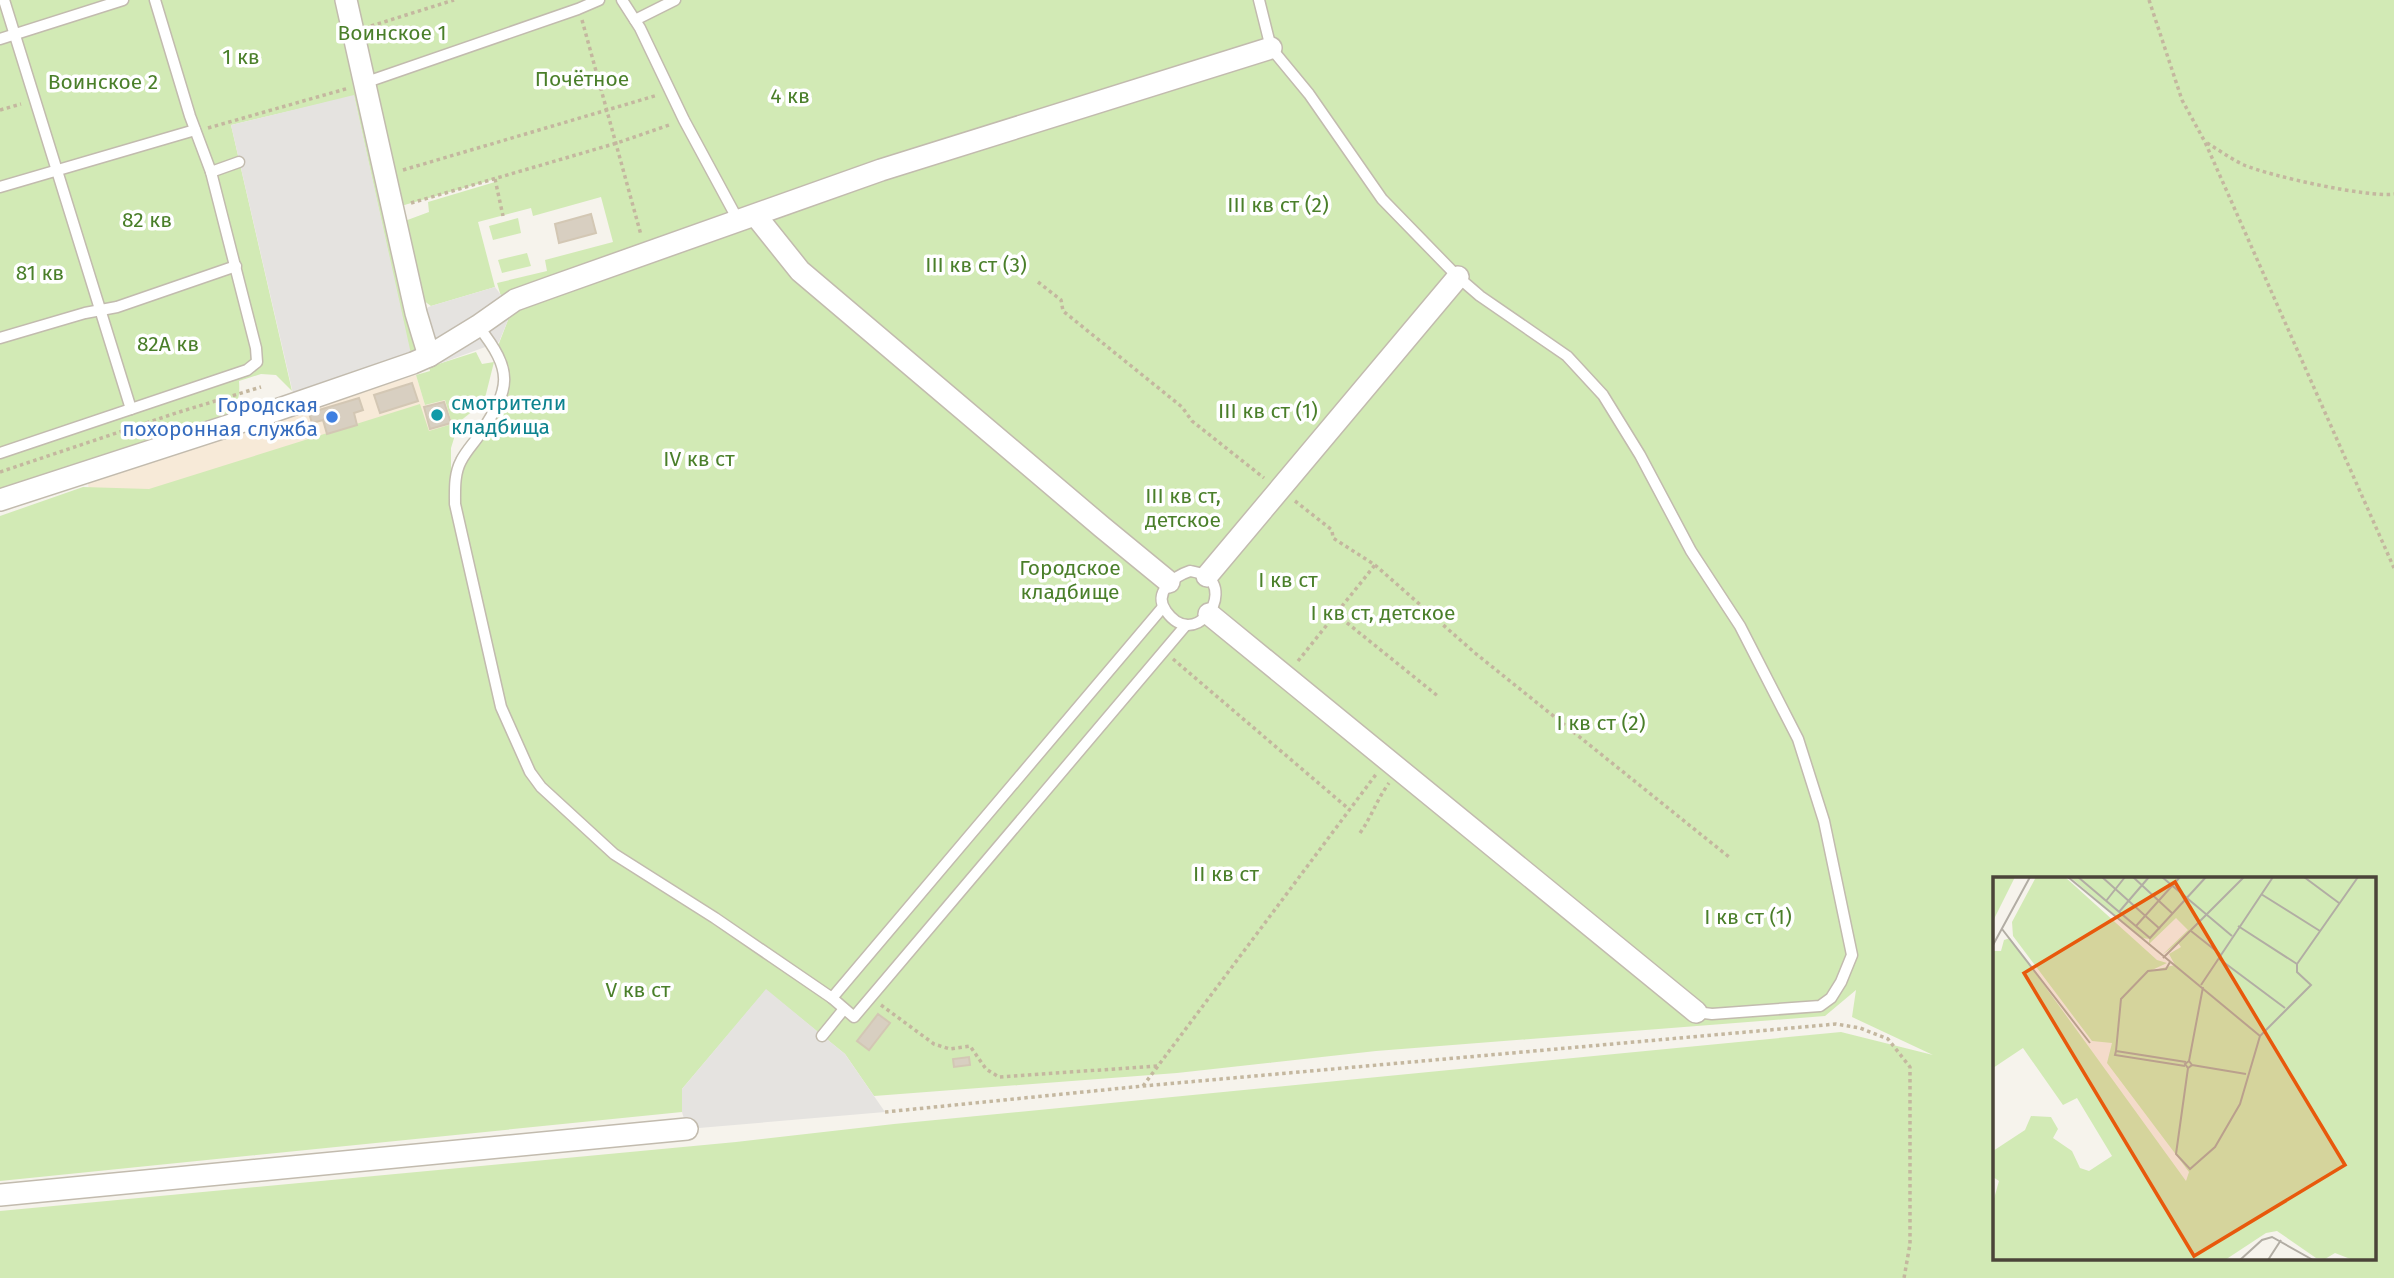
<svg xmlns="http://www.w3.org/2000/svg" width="2394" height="1278" font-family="'Fira Sans',sans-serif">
  <rect width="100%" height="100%" fill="#f6f3ec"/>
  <path fill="#f7ead8" d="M416 375 425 405 445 400 452 424 429 432 149 494 89 489 87 480Z"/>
  <g fill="#d2eab5" fill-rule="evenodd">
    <path d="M0 0H2394V1278H0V1211L736 1142 894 1124 1841 1032 1933 1055 1852 1017 1856 990 1825 1016 1376 1051 1177 1073 874 1096 845 1054 766 990 682 1089V1112L0 1181V516L83 487 149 489 420 404 429 431 452 424 445 400 425 405 416 375 430 371 429 367 476 352 482 364 494 362 484 402 459 422 451 448V506L464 466 489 431 505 401 510 379 498 346 508 320 497 283 547 271 545 260 613 242 601 197 533 216 531 208 478 222 495 287 431 306 420 298 402 222 429 212 428 202 495 182V179L387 210 418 344 416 351 410 353 354 96 231 125 292 391 276 375 261 374 239 381C240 396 239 404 227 414L0 493ZM1995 879H2375V1259H1995Z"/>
    <path d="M518 218 521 233 493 240 489 226Z"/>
    <path d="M527 253 531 266 502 273 498 260Z"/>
  </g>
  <g fill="#e5e3e0">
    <path d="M354 95 413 363 295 402 231 125Z"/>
    <path d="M495 287 501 295 514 292 518 308 508 320 499 342 433 366 416 313 431 306Z"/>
    <path d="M766 989 845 1054 885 1112 687 1129 682 1112V1089Z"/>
  </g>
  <g fill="#d8cfc1" stroke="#d3c7b4" stroke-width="2">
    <path d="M591 214 596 233 559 243 555 224Z"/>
    <path d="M412 383 418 401 380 413 374 395Z"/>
    <path d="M359 398 363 410 354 413 357 425 327 434 323 420 312 423 309 413Z"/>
    <path d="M444 402 451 423 430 429 424 407Z"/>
    <path d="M878 1014 890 1023 869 1050 857 1041Z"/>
    <path d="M969 1057 970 1065 954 1067 953 1059Z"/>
  </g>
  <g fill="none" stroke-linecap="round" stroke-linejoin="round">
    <g stroke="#c2bbae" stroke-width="13">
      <g id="lane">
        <path d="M4 0 131 409"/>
        <path d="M622 0 640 28 684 120 738 220"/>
        <path d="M1259 0 1271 48 1309 94 1382 199 1458 277 1480 296 1567 356 1603 395 1640 455 1691 551 1740 626 1798 739 1824 821 1852 955 1841 982 1831 998 1820 1006 1712 1014 1696 1012"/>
        <path d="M635 20 675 0"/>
        <path d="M0 39 123 0"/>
        <path d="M364 83 578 9 599 0"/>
        <path d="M211 172 239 162"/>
        <path d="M0 187 195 130"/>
        <path d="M478 326C514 372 511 387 480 434 474 443 466 451 461 461 454 474 455 490 455 504L501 707 530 772 541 787 614 854 715 918 832 998 854 1017 1186 625"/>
        <path d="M0 338 85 313 117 307 236 266"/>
        <path d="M0 453 247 370 257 362 256 348 211 172 190 116 155 0"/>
        <path d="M1190 571C1195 572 1202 573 1206 576 1234 594 1194 651 1166 611 1152 592 1175 576 1190 571Z"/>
        <path d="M832 998 1163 607"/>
        <path d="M822 1036 844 1009"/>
      </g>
    </g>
    <g stroke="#c2bbae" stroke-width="24">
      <g id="street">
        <path d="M346 0 416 313 429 356"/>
        <path d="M756 216 800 271 1102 527 1169 582"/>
        <path d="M0 500 268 413 413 363 429 356 478 326 515 300 554 286 881 170 1271 48"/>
        <path d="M1207 576 1458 277"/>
        <path d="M1209 614 1696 1012"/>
        <path d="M0 1195 687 1129"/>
      </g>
    </g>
    <g stroke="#c4b79f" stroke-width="3.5" stroke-dasharray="3.5 3.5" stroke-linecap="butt">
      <path d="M2149 0 2182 100 2205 142 2394 568"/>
      <path d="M582 20 641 235"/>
      <path d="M371 26 454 0"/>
      <path d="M0 110 21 104"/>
      <path d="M208 128 349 88"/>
      <path d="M2207 143C2219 150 2231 159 2244 165 2270 176 2369 198 2394 194"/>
      <path d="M403 170 658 95"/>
      <path d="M495 179 503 216"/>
      <path d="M411 203 617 143 672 124"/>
      <path d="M1038 282 1061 300 1063 311 1182 407 1192 421 1264 478"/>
      <path d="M0 472 176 413 261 387"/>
      <path d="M1295 501 1332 530 1333 538 1375 565 1475 653 1729 857"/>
      <path d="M1336 614 1439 697"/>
      <path d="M1173 659 1350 810"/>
      <path d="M1298 661 1375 565"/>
      <path d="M1360 833C1372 816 1376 801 1389 783"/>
      <path d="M881 1005 934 1044 950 1049 970 1046 986 1069 999 1077 1157 1066"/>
      <path d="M1143 1086 1377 773"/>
      <path d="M885 1112 1143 1086 1836 1024 1860 1028 1888 1039 1910 1067V1244L1904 1278"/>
    </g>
    <use href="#lane" stroke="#fff" stroke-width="10"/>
    <use href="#street" stroke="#fff" stroke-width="21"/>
  </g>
  <circle fill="#0f9aa8" stroke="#fff" stroke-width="2.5" cx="437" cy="415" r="7"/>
  <circle fill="#3f7fe0" stroke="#fff" stroke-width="2.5" cx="332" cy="417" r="7"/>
  <g text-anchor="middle" stroke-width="7" stroke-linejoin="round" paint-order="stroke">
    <g font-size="21" fill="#4a7f2a" stroke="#fff">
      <text x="392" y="40">Воинское 1</text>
      <text x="241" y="64">1 кв</text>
      <text x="582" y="86">Почётное</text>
      <text x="103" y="89">Воинское 2</text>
      <text x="790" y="103">4 кв</text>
      <text x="1278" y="212">III кв ст (2)</text>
      <text x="147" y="227">82 кв</text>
      <text x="976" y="272">III кв ст (3)</text>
      <text x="40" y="280">81 кв</text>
      <text x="168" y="351">82А кв</text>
      <text x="1268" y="418">III кв ст (1)</text>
      <text x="699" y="466">IV кв ст</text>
      <text x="1183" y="503">III кв ст,<tspan x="1183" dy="24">детское</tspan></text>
      <text x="1070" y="575">Городское<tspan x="1070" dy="24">кладбище</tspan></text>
      <text x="1288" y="587">I кв ст</text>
      <text x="1383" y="620">I кв ст, детское</text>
      <text x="1601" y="730">I кв ст (2)</text>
      <text x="1226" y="881">II кв ст</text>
      <text x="1748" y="924">I кв ст (1)</text>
      <text x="638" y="997">V кв ст</text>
    </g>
    <g font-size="21" fill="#0d838f" stroke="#fff" text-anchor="start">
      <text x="451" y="410">смотрители<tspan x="451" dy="24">кладбища</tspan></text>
    </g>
    <g font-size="21" fill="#366cbe" stroke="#fff" text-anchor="end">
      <text x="318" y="412">Городская<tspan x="318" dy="24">похоронная служба</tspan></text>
    </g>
  </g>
  <g transform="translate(1993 877)">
    <rect width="383" height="383" fill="#f6f3ec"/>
    <path d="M0 0H22L0 44ZM43 0H72L164 83 174 86 157 94 182 88 176 77 188 70 185 66 169 78 195 53 183 41 156 67V62L149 61 77 0H383V383H360L342 376 332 382 323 381 284 354 273 356 232 383H0V325L6 304 0 300V274L32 253 38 239 58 240 65 252 60 261 79 274 87 291 96 294 119 279 84 221 70 228 30 171 0 191V74H8L11 63 17 61 193 304 196 295 114 186 119 166 99 164 20 59 19 45Z" fill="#d2eab5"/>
    <path fill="none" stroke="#b2ada4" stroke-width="2" d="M75 0 267 159M85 0 157 61 213 0M109 0 167 52M140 0 180 37M169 0 239 59M311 0 346 26M268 17 327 54M113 24 132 0M126 35 156 0M143 49 187 0M9 52 97 166M198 54 227 77M0 68 37 0M170 81 251 0M225 81 292 131M304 87 365 0M208 108 280 0M123 174 128 122 155 94 173 92 177 85M123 174 122 178 192 189M123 174 193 185M196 184 192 187 195 191 199 188 196 184 210 110M199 188 253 197M195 191 183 277 197 292 222 270 247 227 267 159 318 108 304 95V87L245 49M247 383 269 363 279 360 320 383M275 383 288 363"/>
    <path fill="#e8590c" fill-opacity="0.15" stroke="#e8590c" stroke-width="3.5" d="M182 5 352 288 201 379 31 96Z"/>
    <rect width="383" height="383" fill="none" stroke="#4b4439" stroke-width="3.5"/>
  </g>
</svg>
